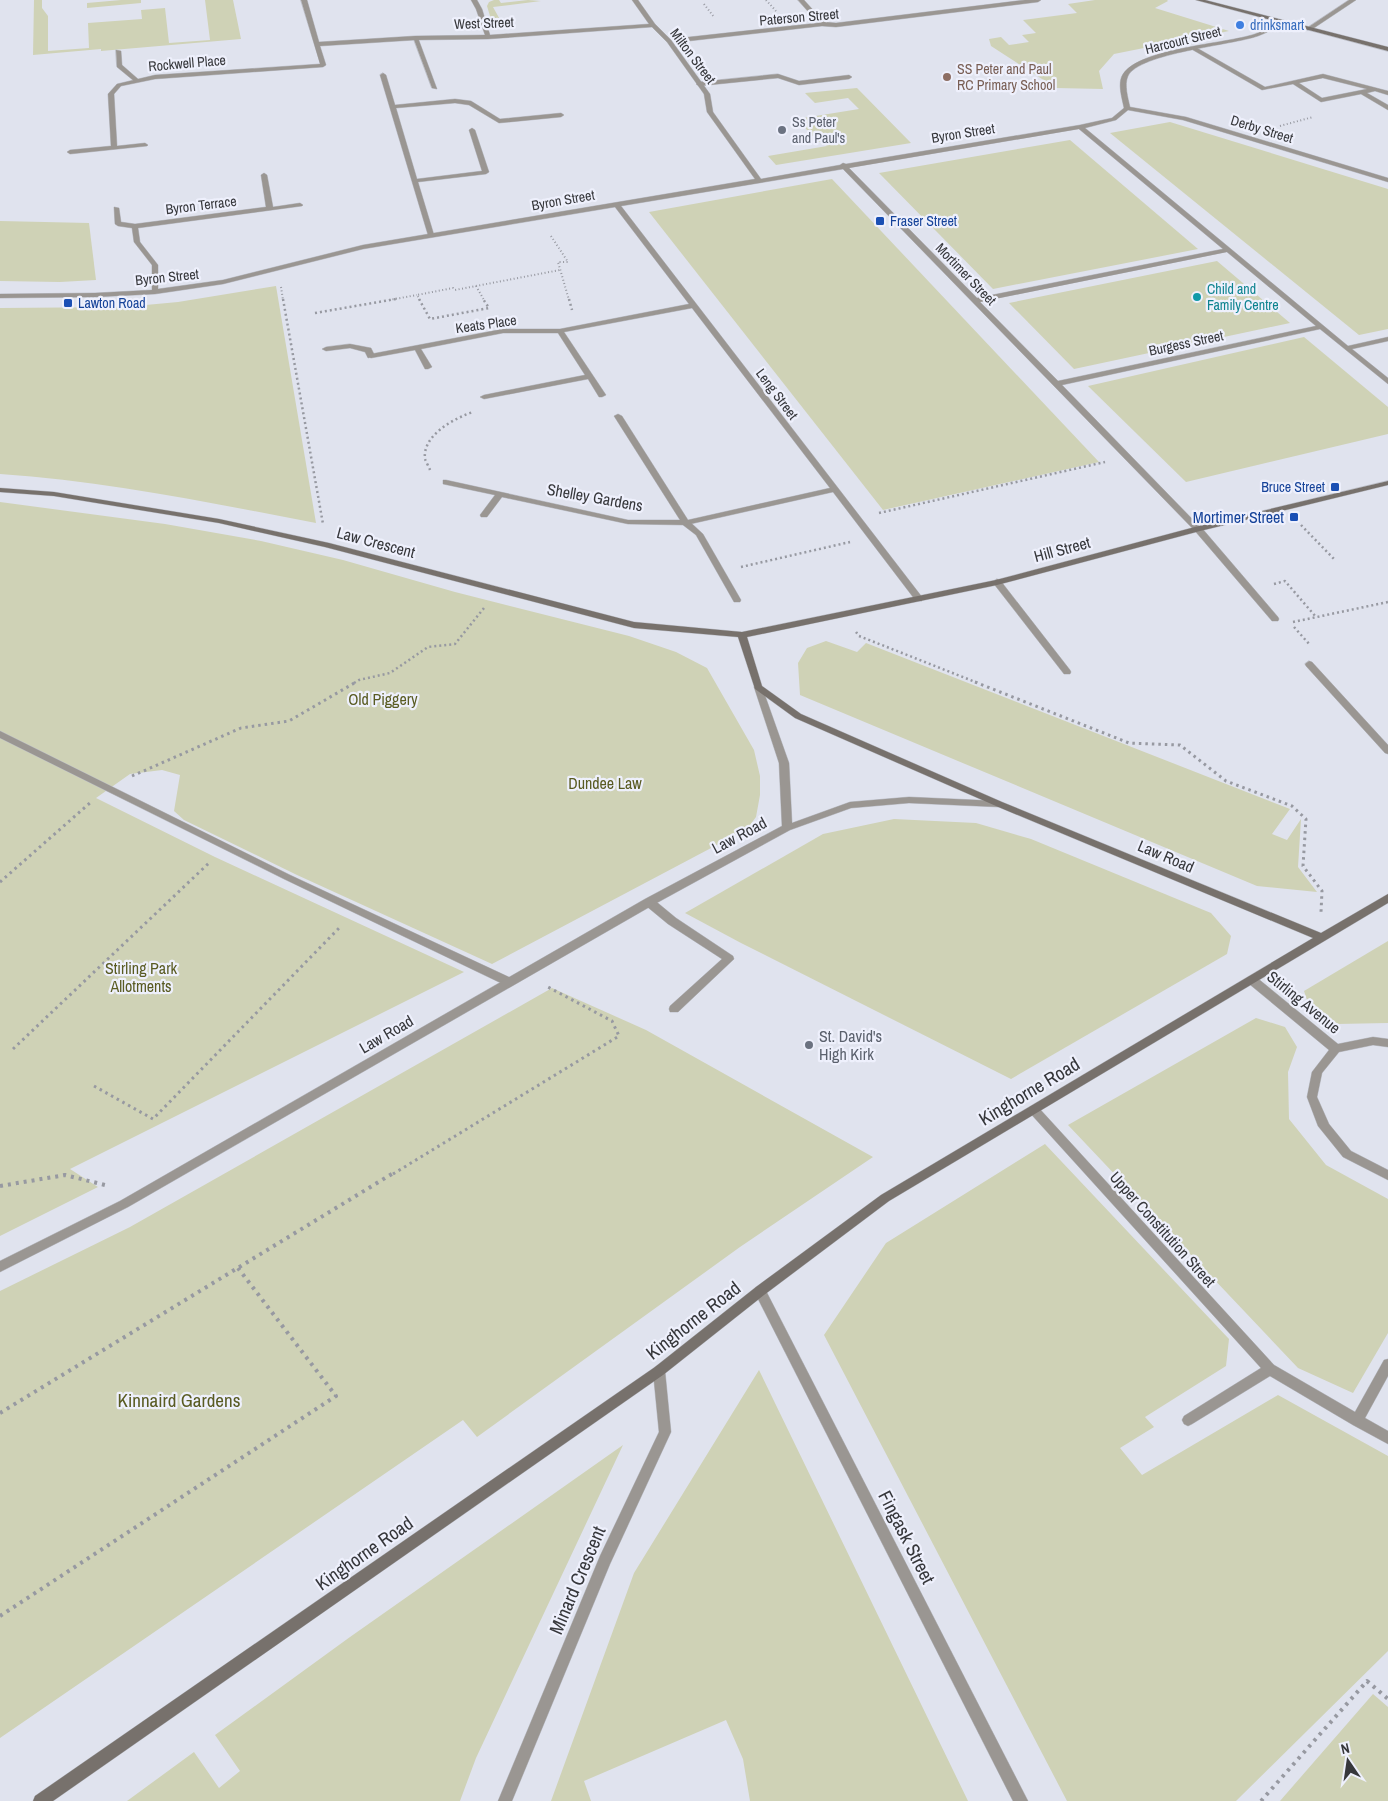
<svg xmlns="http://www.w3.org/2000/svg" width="1388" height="1801" font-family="'Archivo Narrow',sans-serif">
  <rect width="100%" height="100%" fill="#e0e3ee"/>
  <g fill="#cfd2b6">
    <path d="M34 0H42V8L48 16V51L89 48 88 23 142 19 141 10 165 8 169 43 210 40 205 0H233L241 39 101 51V49L33 55Z"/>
    <path d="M121 0H141V3L87 8V3Z"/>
    <path d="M494 0H499L501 3 528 0 541 1 493 7 503 25 493 26 487 6 489 2Z"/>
    <path d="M1095 0H1167L1168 1 1155 8 1229 31 1114 54 1099 71 1103 89 1056 88 991 46 989 39 1001 37 1009 45 1029 42 1022 35 1036 33 1023 20 1077 13 1068 4Z"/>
    <path d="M857 88 911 143 776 165 768 156 827 146 823 142H818L797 119 859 109 848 98 815 103 805 93Z"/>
    <path d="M1170 122 1388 189V329L1359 335 1110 133Z"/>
    <path d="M1070 140 1198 249 993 289 879 173Z"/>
    <path d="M832 179 1099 462 883 510 649 212Z"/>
    <path d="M0 221 89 223 96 280 60 282 0 281Z"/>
    <path d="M1217 261 1290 323 1074 369 1009 303Z"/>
    <path d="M276 286 316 523C211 503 107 481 0 474V308L124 307 178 302Z"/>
    <path d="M1304 337 1388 407V434L1186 482 1088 386Z"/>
    <path d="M0 502 165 524 261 541 343 560 455 592 629 636 676 652 707 668 754 750 760 776V795L756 817 747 829 492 964 297 875 184 820 174 811 180 775 162 770 130 774 96 798 215 857 464 972 70 1169 98 1187 0 1236Z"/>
    <path d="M826 641 857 652 866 643 1290 809 1272 834 1287 840 1301 819 1298 867 1317 892 1257 886 800 695 798 663 807 648Z"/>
    <path d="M894 819 976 823 1031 839 1211 913 1231 936 1227 954 1011 1079 741 943 685 913 823 834Z"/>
    <path d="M1388 941V1023L1337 1024 1311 1012 1304 991Z"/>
    <path d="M552 988 646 1030 873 1157 740 1247 477 1437 463 1420 0 1738V1291L130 1227Z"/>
    <path d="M1256 1018 1285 1027 1297 1047 1288 1072 1289 1119 1326 1165 1388 1199V1333L1353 1393 1298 1368 1068 1125Z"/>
    <path d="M1045 1144 1229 1339 1226 1366 1145 1417 1154 1427 1120 1448 1142 1475 1278 1395 1388 1456V1651L1236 1801H1067L824 1335 886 1243Z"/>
    <path d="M759 1370 968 1801H750L743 1759 726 1720 584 1781 591 1801H551L634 1573Z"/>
    <path d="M623 1445 476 1758 460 1801H127L194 1752 219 1788 240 1771 215 1735 350 1637Z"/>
    <path d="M1373 1694 1388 1707V1801H1280Z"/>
  </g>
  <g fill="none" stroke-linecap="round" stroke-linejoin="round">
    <g stroke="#bec1ca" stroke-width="1">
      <g id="lane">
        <path d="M413 37 418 38 437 89 432 88Z"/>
        <path d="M1193 48H1197L1265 87 1323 74 1388 91V95L1375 91 1367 93 1388 105V110L1361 94 1321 102 1293 84 1262 90 1193 50ZM1323 78 1367 89 1322 98 1299 83Z"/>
        <path d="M116 50 121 51 122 65 138 79V81H134L117 67Z"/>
        <path d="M383 73 386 75 395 105 455 99 471 101 500 119 561 113 564 115 561 117 499 123 469 105 455 103 396 108 417 179 482 171 469 130 472 128 475 130 489 172 486 174 418 182 434 235 431 237 428 235 380 75Z"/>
        <path d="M778 74 799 81 849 75 852 77 849 79 799 85 778 78 699 86 696 84 699 82Z"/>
        <path d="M350 344 371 348 375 356 368 358 365 352 350 348 326 351 322 349 326 347Z"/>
        <path d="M683 521H689L703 534 741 600 740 602H734L696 535 683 525Z"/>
        <path d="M1195 527H1201L1278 617 1279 619 1278 621H1272L1195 531Z"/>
        <path d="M997 579 1000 580 1070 670 1071 672 1070 674H1064L994 584 993 582Z"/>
        <path d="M0 731 290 875 513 979 514 982 513 985H505L284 879 0 738Z"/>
        <path d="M649 898 653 899 676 918 733 956 734 959 678 1012H670L669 1009 670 1006 722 959 668 924 645 905 644 902Z"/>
      </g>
    </g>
    <g stroke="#bec1ca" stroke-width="1">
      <g id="street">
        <path d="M301 0H307L319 42 415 36 485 35 476 9 471 0H477L482 9 490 35 649 24 632 0H638L655 24 671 40 710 94 713 112 761 179 840 165 843 163 846 164 1080 125 1112 118 1124 108C1122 98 1117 83 1123 74 1140 48 1225 44 1255 34 1263 31 1270 25 1278 21H1282V23C1274 28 1267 33 1258 36 1233 45 1139 53 1128 76 1124 85 1128 98 1130 107L1186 117 1388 178V182L1183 120 1128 110 1116 120 1085 128 1348 346 1388 337V341L1352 349 1388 378V384L1320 329 1062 385 1202 529 1201 531H1195L843 169 621 206 922 597V601H916L833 492 686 525 628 524 502 497 487 517H481L480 515 495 495 443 484V480H446L628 520H680L614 416 618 414 622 416 688 520 830 488 692 308 564 332 606 395 602 397H599L588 379 484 399 480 397 484 395 585 375 558 333H503L421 349 432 367 428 369H425L415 350 371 358 367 356 371 354 503 329H560L689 304 615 207 363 249 223 284 155 294 95 297 0 298V294L95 293 152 290V265L134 242 132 228 118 226 115 224 114 207 119 208 121 222 135 224 266 207 261 175 264 173 267 175 273 207 300 203 303 205 302 206 138 228 140 242 158 265V289L223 280 363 245 755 179 707 112 704 94 667 42 652 27 488 39 415 40 320 46 326 65 323 67 155 79 121 86 114 94 117 146 145 143 148 145 147 146 70 154 67 152 70 150 111 146 108 94 117 84 155 75 320 64ZM1079 129 1223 249 977 298 849 168ZM1227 252 1316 326 1058 381 980 302Z"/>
        <path d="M798 0H804L824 22 836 23 1025 0H1041L1038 2 836 27 822 26 680 42 677 40 680 38 818 23Z"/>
        <path d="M1349 0H1356L1311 30H1307V28Z"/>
        <path d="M1309 661 1312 662 1388 745V754L1385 753 1306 666 1305 664Z"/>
        <path d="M758 684 762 687 789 763 792 823 850 802 909 797 999 801 1004 804 999 807 909 803 851 808 790 830 653 905 128 1207 0 1272V1261L120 1201 645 899 782 826 779 763 754 687Z"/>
        <path d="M1252 976 1256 977 1338 1044 1373 1037 1388 1039V1047L1373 1045 1339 1052 1322 1073 1317 1097 1329 1124 1351 1151 1388 1170V1180L1343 1157 1318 1126 1307 1097 1312 1072 1329 1050 1248 983 1247 980 1248 977Z"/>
        <path d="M1034 1106 1038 1107 1274 1365 1355 1412 1384 1360 1388 1359V1376L1365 1418 1388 1431V1444L1353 1425 1270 1376 1192 1424 1188 1426 1184 1424 1182 1420 1184 1416 1261 1368 1030 1113 1028 1110 1030 1107Z"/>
        <path d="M760 1286 764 1287 1028 1801H1013L756 1295 754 1291 756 1287Z"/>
        <path d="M659 1365 663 1367 665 1371 671 1432 610 1564 512 1801H498L600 1556 659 1432 653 1371 655 1367Z"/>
      </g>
    </g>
    <g stroke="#bec1ca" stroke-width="1">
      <g id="secondary">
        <path d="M1196 0H1205L1388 47V51Z"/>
        <path d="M1388 481V485L1200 531 997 585 747 637 762 686 801 714 1002 802 1321 933 1388 894V903L889 1201 764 1295 663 1375 53 1801H33L35 1796 655 1367 756 1287 881 1195 1313 938 996 806 795 718 755 689 738 637 634 628 325 547 219 523 54 496 0 492V488L54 492 219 519 329 543 634 622 742 632 996 580 1195 527Z"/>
      </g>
    </g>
    <g stroke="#9799a1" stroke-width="2" stroke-dasharray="1 2.5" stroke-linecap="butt">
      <path d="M766 0 776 11"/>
      <path d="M704 4 714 17"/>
      <path d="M1280 126 1313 117"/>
      <path d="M551 236 568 262H558L569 300"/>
      <path d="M476 286 484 300"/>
      <path d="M281 287 283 300"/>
      <path d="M389 300 417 295"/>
      <path d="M420 300 417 295 453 288 455 290 560 270"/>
    </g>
    <g stroke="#9799a1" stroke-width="2.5" stroke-dasharray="2 3" stroke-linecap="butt">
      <path d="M283 299 323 524"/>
      <path d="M419 299 430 319 489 308 483 299"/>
      <path d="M569 299 572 310"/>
      <path d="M315 313 396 299"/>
      <path d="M430 470C429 467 426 462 425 459 422 435 455 418 473 412"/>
      <path d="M879 513 1105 462"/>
      <path d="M1301 525 1334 559"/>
      <path d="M741 567 850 542"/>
      <path d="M1274 584 1285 581 1316 617"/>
      <path d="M1293 622 1388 602"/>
      <path d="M1294 627 1310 645"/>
      <path d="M856 632 859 636 978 683"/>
      <path d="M354 683 359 680 390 673 428 647 455 644 484 608"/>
    </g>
    <g stroke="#9799a1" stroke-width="3" stroke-dasharray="2.5 4" stroke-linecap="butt">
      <path d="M975 682 1129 743 1180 745 1226 781 1292 806 1306 819 1303 866 1322 891 1321 912"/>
      <path d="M132 776 241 728 289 721 356 682"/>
      <path d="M0 882 91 802"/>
      <path d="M13 1049 210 862"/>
      <path d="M94 1086 153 1119 341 926"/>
      <path d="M393 1174 619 1036 612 1021 546 986"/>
    </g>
    <g stroke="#9799a1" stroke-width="4" stroke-dasharray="3 5" stroke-linecap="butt">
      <path d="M0 1186 65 1175 109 1186"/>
      <path d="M0 1413 395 1172"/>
      <path d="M0 1616 336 1396 238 1268"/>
      <path d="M1261 1801 1367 1681 1388 1699"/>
    </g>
    <use href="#lane" fill="#9a9692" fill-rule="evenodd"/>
    <use href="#street" fill="#9a9692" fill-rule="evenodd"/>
    <use href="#secondary" fill="#77716c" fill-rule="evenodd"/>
  </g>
  <circle fill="#3f7fe0" stroke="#eef0fc" stroke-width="2" cx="1240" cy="25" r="5"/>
  <circle fill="#8d6e63" stroke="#eef0fc" stroke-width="2" cx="947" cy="77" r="5"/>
  <g fill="#6b7280" stroke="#eef0fc" stroke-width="2">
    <circle cx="782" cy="130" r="5"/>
    <circle cx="809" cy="1045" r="5"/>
  </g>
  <g fill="#1a4fb4" stroke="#eef0fc" stroke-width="2">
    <rect x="875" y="216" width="10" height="10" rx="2.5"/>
    <rect x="63" y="298" width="10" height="10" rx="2.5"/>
    <rect x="1330" y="482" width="10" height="10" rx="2.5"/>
    <rect x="1289" y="512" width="10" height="10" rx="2.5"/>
  </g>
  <circle fill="#0f9aa8" stroke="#eef0fc" stroke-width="2" cx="1197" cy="297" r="5"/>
  <g text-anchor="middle" stroke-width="4.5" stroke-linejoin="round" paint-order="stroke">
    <g font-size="14" fill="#36373b" stroke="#eef0fc">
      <text transform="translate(799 17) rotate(-5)" y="5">Paterson Street</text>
      <text transform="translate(484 23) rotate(-2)" y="5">West Street</text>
      <text transform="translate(1183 40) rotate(-14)" y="5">Harcourt Street</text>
      <text transform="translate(693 56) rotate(53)" y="5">Milton Street</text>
      <text transform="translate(187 63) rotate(-5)" y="5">Rockwell Place</text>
      <text transform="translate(1262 129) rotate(17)" y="5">Derby Street</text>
      <text transform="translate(963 133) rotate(-9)" y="5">Byron Street</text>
      <text transform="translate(563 200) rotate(-10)" y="5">Byron Street</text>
      <text transform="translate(201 205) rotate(-7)" y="5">Byron Terrace</text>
      <text transform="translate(966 274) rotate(46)" y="5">Mortimer Street</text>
      <text transform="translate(167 277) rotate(-6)" y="5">Byron Street</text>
      <text transform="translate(486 324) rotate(-8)" y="5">Keats Place</text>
      <text transform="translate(1186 343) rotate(-12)" y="5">Burgess Street</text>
      <text transform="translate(777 394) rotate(53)" y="5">Leng Street</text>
    </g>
    <g font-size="14" fill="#366cbe" stroke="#eef0fc" text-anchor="start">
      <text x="1250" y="30">drinksmart</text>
    </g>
    <g font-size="14" fill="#785e54" stroke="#eef0fc" text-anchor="start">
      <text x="957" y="74">SS Peter and Paul<tspan x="957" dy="16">RC Primary School</tspan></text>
    </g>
    <g font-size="14" fill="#5b616d" stroke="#eef0fc" text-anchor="start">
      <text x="792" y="127">Ss Peter<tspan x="792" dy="16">and Paul's</tspan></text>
    </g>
    <g font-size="14" fill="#164399" stroke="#eef0fc" text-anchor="start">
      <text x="890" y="226">Fraser Street</text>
      <text x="78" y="308">Lawton Road</text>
      <text x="1325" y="492" text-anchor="end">Bruce Street</text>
    </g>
    <g font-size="14" fill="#0d838f" stroke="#eef0fc" text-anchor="start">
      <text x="1207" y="294">Child and<tspan x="1207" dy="16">Family Centre</tspan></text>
    </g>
    <g font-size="16" fill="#36373b" stroke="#eef0fc">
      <text transform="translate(595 497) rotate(10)" y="6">Shelley Gardens</text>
      <text transform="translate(376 542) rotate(15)" y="6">Law Crescent</text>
      <text transform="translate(1062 549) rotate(-15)" y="6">Hill Street</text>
      <text transform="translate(739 835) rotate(-28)" y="6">Law Road</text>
      <text transform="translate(1166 856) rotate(23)" y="6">Law Road</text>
      <text transform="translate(1304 1002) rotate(39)" y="6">Stirling Avenue</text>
      <text transform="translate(386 1034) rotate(-30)" y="6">Law Road</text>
      <text transform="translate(1163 1229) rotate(48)" y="6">Upper Constitution Street</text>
    </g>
    <g font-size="16" fill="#164399" stroke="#eef0fc" text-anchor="end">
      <text x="1284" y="523">Mortimer Street</text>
    </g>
    <g font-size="16" fill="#595b22" stroke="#eef0fc">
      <text x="383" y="705">Old Piggery</text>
      <text x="605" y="789">Dundee Law</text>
      <text x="141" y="974">Stirling Park<tspan x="141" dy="18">Allotments</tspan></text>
    </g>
    <g font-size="16" fill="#5b616d" stroke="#eef0fc" text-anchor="start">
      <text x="819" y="1042">St. David's<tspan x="819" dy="18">High Kirk</tspan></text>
    </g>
    <g font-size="19" fill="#36373b" stroke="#eef0fc">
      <text transform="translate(1029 1091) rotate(-31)" y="7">Kinghorne Road</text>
      <text transform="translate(693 1320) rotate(-38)" y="7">Kinghorne Road</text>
      <text transform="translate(907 1537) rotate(63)" y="7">Fingask Street</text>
      <text transform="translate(364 1553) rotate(-35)" y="7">Kinghorne Road</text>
      <text transform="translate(577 1580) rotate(-67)" y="7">Minard Crescent</text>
    </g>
    <g font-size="19" fill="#595b22" stroke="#eef0fc">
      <text x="179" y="1407">Kinnaird Gardens</text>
    </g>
  </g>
  <g transform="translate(1348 1761) rotate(347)" stroke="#eef0fc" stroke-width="4" paint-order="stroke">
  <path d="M0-4L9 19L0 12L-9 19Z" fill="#36373b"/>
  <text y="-8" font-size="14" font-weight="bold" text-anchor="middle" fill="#36373b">N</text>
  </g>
</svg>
